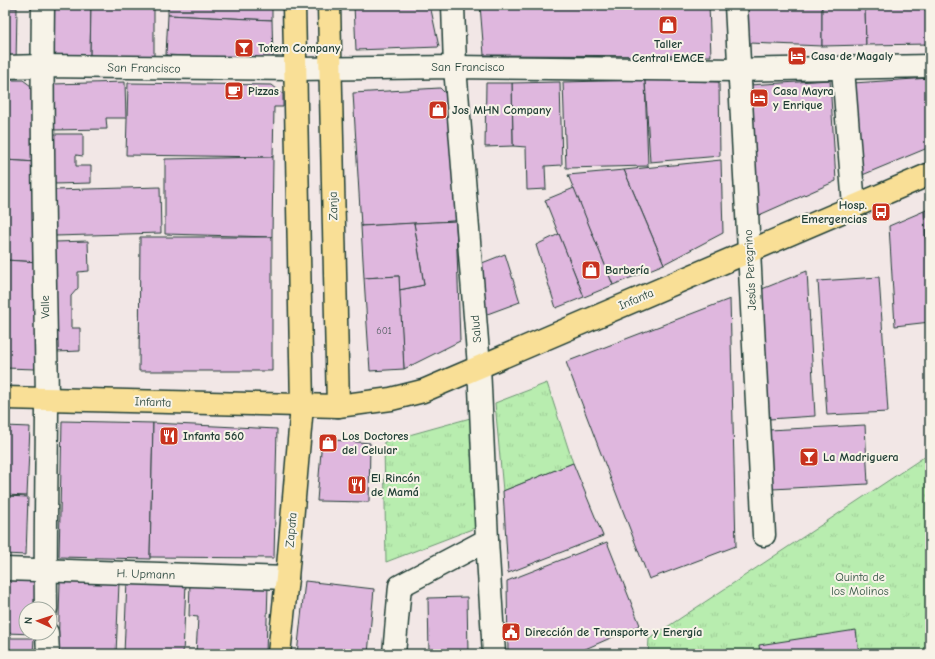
<svg xmlns="http://www.w3.org/2000/svg" width="935" height="659" font-family="'Comic Neue',sans-serif">
  <defs>
    <pattern id="park-tufts" width="24" height="20" patternUnits="userSpaceOnUse"><rect width="24" height="20" fill="#b8edaf"/><path d="M3 7l-1-3M5 7V3M7 7l1-3M15 17l-1-3M17 17v-4M19 17l1-3" fill="none" stroke="#9ecc97"/></pattern>
  </defs>
  <rect width="100%" height="100%" fill="#f2e7e6"/>
  <filter id="ink" filterUnits="userSpaceOnUse"><feTurbulence type="fractalNoise" baseFrequency=".025" numOctaves="2"/><feDisplacementMap in="SourceGraphic" scale="8" xChannelSelector="R" yChannelSelector="G"/><feConvolveMatrix kernelMatrix="1 2 1 2 8 2 1 2 1" color-interpolation-filters="sRGB"/></filter>
  <g filter="url(#ink)">
    <g fill="url(#park-tufts)" stroke="#6c9572">
      <path d="M547 383 573 463 503 491 495 403Z"/>
      <path d="M474 417 480 526 386 562 384 442Z"/>
      <path d="M930 453V654H648L649 639Z"/>
    </g>
    <g fill="#dfb7de" stroke="#1f3d34">
      <rect x="5" y="5" width="10" height="3"/>
      <path d="M51 5H91L90 58H51Z"/>
      <path d="M91 5H154V58H90Z"/>
      <path d="M168 5H272V20L168 15Z"/>
      <path d="M354 5H430L439 47 356 50Z"/>
      <path d="M480 5H709L711 56 484 55Z"/>
      <path d="M747 5H822V46L749 43Z"/>
      <path d="M822 5H865L866 45 822 46Z"/>
      <path d="M865 5H930V44L866 45Z"/>
      <path d="M5 8H17L16 64H5Z"/>
      <path d="M168 15 272 20 273 60 166 55Z"/>
      <path d="M930 78V147L860 176 853 83Z"/>
      <path d="M5 80H23L35 89 36 162 5 160Z"/>
      <path d="M645 80 648 166 566 168 563 82Z"/>
      <path d="M645 80 719 82 720 156 650 162Z"/>
      <path d="M830 80 836 181 757 216 749 85Z"/>
      <path d="M125 82 126 118H106L107 129 53 130V84Z"/>
      <path d="M560 82 562 165 545 166 546 189 527 190 526 147 513 146 512 83Z"/>
      <path d="M128 83 272 85 283 94V107H274L273 157 126 155Z"/>
      <path d="M486 83H512L513 146 485 147Z"/>
      <path d="M440 88 449 97 456 221 361 226 353 93Z"/>
      <path d="M54 134H83V156L76 155V166H91V183L54 184Z"/>
      <path d="M273 157 272 237 165 234V159Z"/>
      <path d="M5 160 36 162 39 262 5 260Z"/>
      <path d="M721 160 723 233 664 264 624 170Z"/>
      <path d="M624 170 664 264 613 285 568 175Z"/>
      <path d="M160 187 161 233 55 236 54 190Z"/>
      <path d="M574 188 613 285 584 297 545 200Z"/>
      <path d="M930 208V302L924 211Z"/>
      <path d="M924 211 930 302V322L895 326 889 226Z"/>
      <path d="M456 221 460 341 404 369 399 290 424 285 414 223Z"/>
      <path d="M414 223 424 285 399 290V276L364 278 361 226Z"/>
      <path d="M559 234 584 297 556 308 536 245Z"/>
      <path d="M140 237H272V371H139Z"/>
      <path d="M88 241 89 271 78 272V288L71 296V328H80V351L56 352 55 242Z"/>
      <path d="M505 254 520 302 482 316 477 265Z"/>
      <path d="M5 260 39 262 36 369 5 368Z"/>
      <path d="M807 271 815 416 769 419 762 289Z"/>
      <path d="M399 276 404 369 370 371 364 278Z"/>
      <path d="M879 277 888 412 827 415 818 281Z"/>
      <path d="M730 299 736 546 649 579 566 362Z"/>
      <path d="M62 421 153 423 150 559 59 557Z"/>
      <path d="M153 423 277 429 274 558 150 557Z"/>
      <path d="M865 425 868 484 772 489 769 430Z"/>
      <path d="M5 426 30 427 27 496 5 495Z"/>
      <path d="M322 439 370 443 369 502 317 501Z"/>
      <path d="M573 463 603 536 508 573 503 491Z"/>
      <path d="M5 496 28 497 26 555 5 554Z"/>
      <path d="M607 542 640 625 574 654H508L507 581Z"/>
      <path d="M5 576 37 577 36 609H26V633L35 634 5 633Z"/>
      <path d="M127 580 186 583 183 654H124Z"/>
      <path d="M60 581 119 583 116 654H58Z"/>
      <path d="M305 581 374 589 368 654H297Z"/>
      <path d="M190 582 268 585 266 654H196L198 617 189 616Z"/>
      <path d="M467 597 468 654H429L428 598Z"/>
      <path d="M856 630 859 654H760L759 645Z"/>
      <path d="M5 638H34L33 654H5Z"/>
    </g>
    <g fill="none" stroke-linecap="round" stroke-linejoin="round">
      <g stroke="#1f3d34" stroke-width="25">
        <g id="minor">
          <path d="M43 5C41 135 45 266 47 397 47 467 45 538 46 609"/>
          <path d="M453 5 455 67 479 366 487 540 494 654"/>
          <path d="M736 5 764 535"/>
          <path d="M5 67 42 66 295 69 455 67 738 70 930 66"/>
          <path d="M843 69 854 206"/>
          <path d="M5 569 287 578"/>
          <path d="M47 633 48 654"/>
          <path d="M394 654 400 586 487 540"/>
        </g>
      </g>
      <g stroke="#1f3d34" stroke-width="25">
        <g id="major">
          <path d="M329 5 338 406"/>
          <path d="M5 398 338 406 391 399 423 391 930 174"/>
          <path d="M279 654 287 578 302 406 294 5"/>
        </g>
      </g>
      <use href="#minor" stroke="#f7f3e8" stroke-width="22"/>
      <use href="#major" stroke="#f9df96" stroke-width="22"/>
    </g>
  </g>
  <defs>
    <g id="shop-square" transform="scale(1)"><rect x="-9" y="-9" width="18" height="18" rx="4" fill="#c8321e" stroke="#f7f3e8"/><path d="M-5-2.5h2.3a2.7 3.5 0 0 1 5.4 0H5L5.5 6h-11ZM-1.5-2.5h3a1.5 2.3 0 0 0-3 0Z" fill="#fff"/></g>
    <g id="bar-square" transform="scale(1)"><rect x="-9" y="-9" width="18" height="18" rx="4" fill="#c8321e" stroke="#f7f3e8"/><path d="M-6-5H6L.8 .8V4.5H3.5V6h-7V4.5H-.8V.8Z" fill="#fff"/></g>
    <g id="hotel-square" transform="scale(1)"><rect x="-9" y="-9" width="18" height="18" rx="4" fill="#c8321e" stroke="#f7f3e8"/><path d="M-6-4.5h1.5V1H6V5H4.5V3h-9V5H-6ZM-4 0a1.8 1.8 0 1 1 3.6 0ZM.5 0V-2.5h3Q6-2.5 6 0Z" fill="#fff"/></g>
    <g id="cafe-square" transform="scale(1)"><rect x="-9" y="-9" width="18" height="18" rx="4" fill="#c8321e" stroke="#f7f3e8"/><path d="M-5.5-4.5H6V0H3Q3 3.5 0 3.5H-2.5Q-5.5 3.5-5.5 0ZM3-3.2v2h1.7v-2ZM-6 4.5H4V6H-6Z" fill="#fff"/></g>
    <g id="bus-square" transform="scale(1)"><rect x="-9" y="-9" width="18" height="18" rx="4" fill="#c8321e" stroke="#f7f3e8"/><path d="M-5-6H5V4H4V6H2V4H-2V6H-4V4H-5ZM-3.5-4V0h7V-4ZM-3.5 1.2v1.5H-2V1.2ZM2 1.2v1.5H3.5V1.2Z" fill="#fff"/></g>
    <g id="restaurant-square" transform="scale(1)"><rect x="-9" y="-9" width="18" height="18" rx="4" fill="#c8321e" stroke="#f7f3e8"/><path d="M-5-6h1v4h1v-4h1v4h1v-4h1v5L-1.5 .5V6h-2V.5L-5-1ZM5-6V6H3V1.5H1.5Q1.5-4 5-6Z" fill="#fff"/></g>
    <g id="civic-square" transform="scale(1)"><rect x="-9" y="-9" width="18" height="18" rx="4" fill="#c8321e" stroke="#f7f3e8"/><path d="M-.6-6.5H3V-4.5H.6V-3L4-1V1h2V6H-6V1h2V-1L-.6-3ZM-1.2 2.5V6h2.4V2.5Z" fill="#fff"/></g>
  </defs>
  <g fill-rule="evenodd">
    <use href="#shop-square" x="668" y="25"/>
    <use href="#bar-square" x="244" y="48"/>
    <use href="#hotel-square" x="797" y="56"/>
    <use href="#cafe-square" x="234" y="91"/>
    <use href="#hotel-square" x="759" y="98"/>
    <use href="#shop-square" x="438" y="110"/>
    <use href="#bus-square" x="881" y="212"/>
    <use href="#shop-square" x="591" y="270"/>
    <use href="#restaurant-square" x="169" y="436"/>
    <use href="#shop-square" x="328" y="443"/>
    <use href="#bar-square" x="809" y="457"/>
    <use href="#restaurant-square" x="357" y="485"/>
    <use href="#civic-square" x="511" y="632"/>
  </g>
  <g text-anchor="middle" stroke-width="4" stroke-linejoin="round" paint-order="stroke">
    <g font-size="10" fill="#4f5c5e">
      <text x="384" y="334">601</text>
    </g>
    <g font-size="12" font-weight="bold" fill="#1f3d34" stroke="#f7f3e8" text-anchor="start">
      <text x="668" y="48" text-anchor="middle">Taller<tspan x="668" dy="14">Central EMCE</tspan></text>
      <text x="258" y="52">Totem Company</text>
      <text x="811" y="60">Casa de Magaly</text>
      <text x="248" y="95">Pizzas</text>
      <text x="773" y="95">Casa Mayra<tspan x="773" dy="14">y Enrique</tspan></text>
      <text x="452" y="114">Jos MHN Company</text>
      <text x="867" y="209" text-anchor="end">Hosp.<tspan x="867" dy="14">Emergencias</tspan></text>
      <text x="605" y="274">Barbería</text>
      <text x="183" y="440">Infanta 560</text>
      <text x="342" y="440">Los Doctores<tspan x="342" dy="14">del Celular</tspan></text>
      <text x="823" y="461">La Madriguera</text>
      <text x="371" y="482">El Rincón<tspan x="371" dy="14">de Mamá</tspan></text>
      <text x="525" y="636">Dirección de Transporte y Energía</text>
    </g>
    <g font-size="12" fill="#1f3d34" stroke="#f7f3e8">
      <text x="468" y="71">San Francisco</text>
      <text transform="translate(144 68) rotate(1)" y="4">San Francisco</text>
      <text transform="translate(333 206) rotate(-91)" y="4">Zanja</text>
      <text transform="translate(750 270) rotate(-93)" y="4">Jesús Peregrino</text>
      <text transform="translate(636 299) rotate(-23)" y="4">Infanta</text>
      <text transform="translate(45 307) rotate(-91)" y="4">Valle</text>
      <text transform="translate(476 329) rotate(-95)" y="4">Salud</text>
      <text transform="translate(153 402) rotate(2)" y="4">Infanta</text>
      <text transform="translate(291 530) rotate(-85)" y="4">Zapata</text>
      <text transform="translate(146 574) rotate(2)" y="4">H. Upmann</text>
    </g>
    <g font-size="12" fill="#365746" stroke="#f7f3e8">
      <text x="860" y="581">Quinta de<tspan x="860" dy="14">los Molinos</tspan></text>
    </g>
  </g>
  <rect width="935" height="659" fill="none" stroke="#f7f3e8" stroke-width="20"/>
  <rect x="10" y="10" width="915" height="639" fill="none" stroke="#1f3d34" stroke-width="1.5" filter="url(#ink)"/>
  <g transform="translate(38 621) rotate(273)"><circle r="19" fill="#f7f3e8" stroke="#a1aaa0"/>
  <path d="M0-3L7 15L0 10L-7 15Z" fill="#c8321e"/>
  <text y="-6" font-size="11" font-weight="bold" text-anchor="middle" fill="#1f3d34">N</text>
  </g>
</svg>
